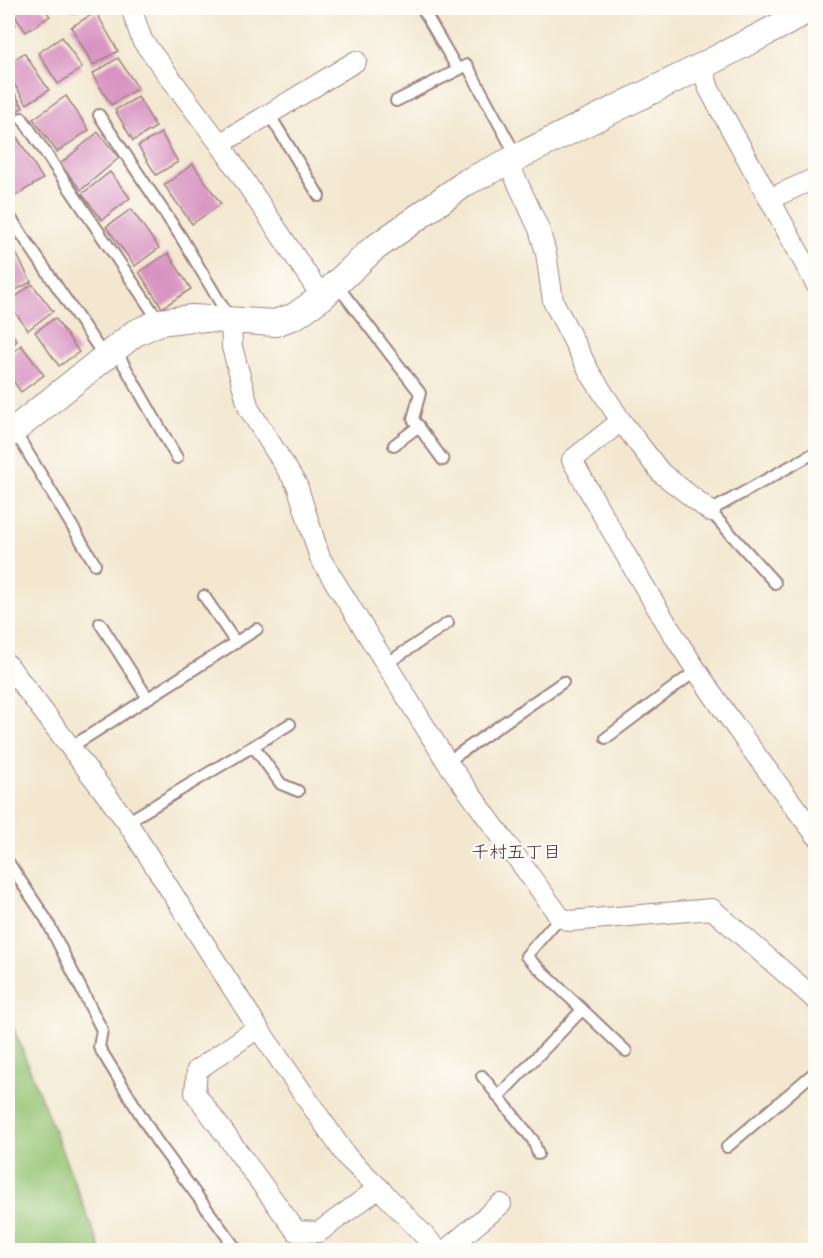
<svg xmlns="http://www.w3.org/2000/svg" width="823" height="1258" font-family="'Playpen Sans','Klee One',sans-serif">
  <rect width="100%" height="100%" fill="#fdfcf7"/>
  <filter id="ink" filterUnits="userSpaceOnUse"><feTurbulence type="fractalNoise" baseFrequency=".0167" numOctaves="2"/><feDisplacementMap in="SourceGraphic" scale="12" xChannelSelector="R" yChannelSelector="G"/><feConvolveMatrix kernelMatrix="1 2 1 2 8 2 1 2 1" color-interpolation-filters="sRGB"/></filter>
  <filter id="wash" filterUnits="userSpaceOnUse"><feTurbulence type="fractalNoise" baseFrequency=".008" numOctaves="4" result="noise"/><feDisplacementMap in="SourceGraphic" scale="24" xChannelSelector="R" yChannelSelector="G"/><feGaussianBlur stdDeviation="1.35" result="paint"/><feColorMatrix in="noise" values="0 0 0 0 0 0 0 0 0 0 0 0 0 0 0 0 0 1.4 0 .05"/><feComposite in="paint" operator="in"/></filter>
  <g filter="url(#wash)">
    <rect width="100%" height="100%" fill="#f3e7cf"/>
    <path fill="#96c574" stroke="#707250" stroke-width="1.5" d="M8 1014 101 1250H8Z"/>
    <g id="blocks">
      <g fill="#d892c1">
        <path d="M16 8H43L50 16 26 32 11 11Z"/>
        <path d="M8 12 16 25 8 30Z"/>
        <path d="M96 12 118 51 93 65 71 27Z"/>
        <path d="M62 37 82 68 58 84 38 53Z"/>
        <path d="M24 53 49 90 27 104 8 75V64Z"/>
        <path d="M118 58 138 88 111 105 92 74Z"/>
        <path d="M8 82 23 107 8 117Z"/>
        <path d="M66 96 89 130 57 152 33 119Z"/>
        <path d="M138 97 156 127 133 141 115 110Z"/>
        <path d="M12 129 43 179 15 196 8 184V132Z"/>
        <path d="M98 132 119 158 81 190 60 164Z"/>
        <path d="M161 133 178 162 156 175 138 146Z"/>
        <path d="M193 164 221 204 192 224 164 185Z"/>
        <path d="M110 172 130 198 102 220 82 194Z"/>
        <path d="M131 209 159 248 135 266 106 227Z"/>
        <path d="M16 253 31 282 8 294V257Z"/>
        <path d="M168 253 191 289 162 308 139 272Z"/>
        <path d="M32 284 53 311 28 330 8 303Z"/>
        <path d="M55 318 79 352 59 366 35 332Z"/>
        <path d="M8 328 17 341 8 348Z"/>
        <path d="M21 345 44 375 21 392 8 374V356Z"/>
      </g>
    </g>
  </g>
  <g filter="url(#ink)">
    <use href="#blocks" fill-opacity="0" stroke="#9e837d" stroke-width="1.5"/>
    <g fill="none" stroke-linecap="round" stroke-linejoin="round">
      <g stroke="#9e837d" stroke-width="14">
        <g id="service">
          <path d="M73 8H75"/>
          <path d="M422 8 458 70 467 65 517 157"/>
          <path d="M396 101 458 70"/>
          <path d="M269 114 319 196"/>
          <path d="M99 115 181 237 230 319"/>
          <path d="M22 118 159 321"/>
          <path d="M8 214 104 356"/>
          <path d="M336 284 420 393 413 419 443 460"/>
          <path d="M115 349 177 458"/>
          <path d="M14 430 95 564"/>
          <path d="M394 445 419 426"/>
          <path d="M775 583 710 511 816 452"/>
          <path d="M204 596 236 643"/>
          <path d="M100 623 147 697"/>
          <path d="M386 664 448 623"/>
          <path d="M606 738 697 670"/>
          <path d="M71 747 257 629"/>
          <path d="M254 747 281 784 298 791"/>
          <path d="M447 762 563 682"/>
          <path d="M127 822 290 724"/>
          <path d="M8 862 46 919 102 1030 99 1047 156 1140 237 1250"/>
          <path d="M560 917 526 956 626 1051"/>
          <path d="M482 1076 533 1140 538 1154"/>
          <path d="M498 1097 582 1010"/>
          <path d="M727 1147 816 1071"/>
        </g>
      </g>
      <g stroke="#9e837d" stroke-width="22">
        <g id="minor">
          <path d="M131 8 142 40 220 144 322 297"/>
          <path d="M702 66 709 89 816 284"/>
          <path d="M220 144 356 61"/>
          <path d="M508 162 539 229 546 253 553 301 590 373 621 421 661 473 710 511"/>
          <path d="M769 199 816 178"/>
          <path d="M231 321 232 347 249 409 297 485 320 558 447 762 560 917 570 921 712 909 816 1000"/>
          <path d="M621 421 572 460C607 523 642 585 680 645 722 711 769 773 816 835"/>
          <path d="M8 665 127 822 258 1028 347 1157 379 1188 438 1250"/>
          <path d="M258 1028 197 1070 195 1093 296 1231 319 1232 379 1188"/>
          <path d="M446 1250 501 1204"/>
        </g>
      </g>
      <g stroke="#9e837d" stroke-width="28">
        <path id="tertiary" d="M8 435 135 333 160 322 192 318 275 323 295 316 322 297 372 250 467 182 702 66 789 21 810 8"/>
      </g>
      <use href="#service" stroke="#fff" stroke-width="10"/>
      <use href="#minor" stroke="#fff" stroke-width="20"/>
      <use href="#tertiary" stroke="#fff" stroke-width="26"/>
    </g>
  </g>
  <g text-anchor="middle" stroke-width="4.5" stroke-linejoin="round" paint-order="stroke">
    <g font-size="18" fill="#4a1f2b" stroke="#fdfcf7">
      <text x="516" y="858">千村五丁目</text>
    </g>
  </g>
  <rect width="823" height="1258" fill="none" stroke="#fdfcf7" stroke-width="30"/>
</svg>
